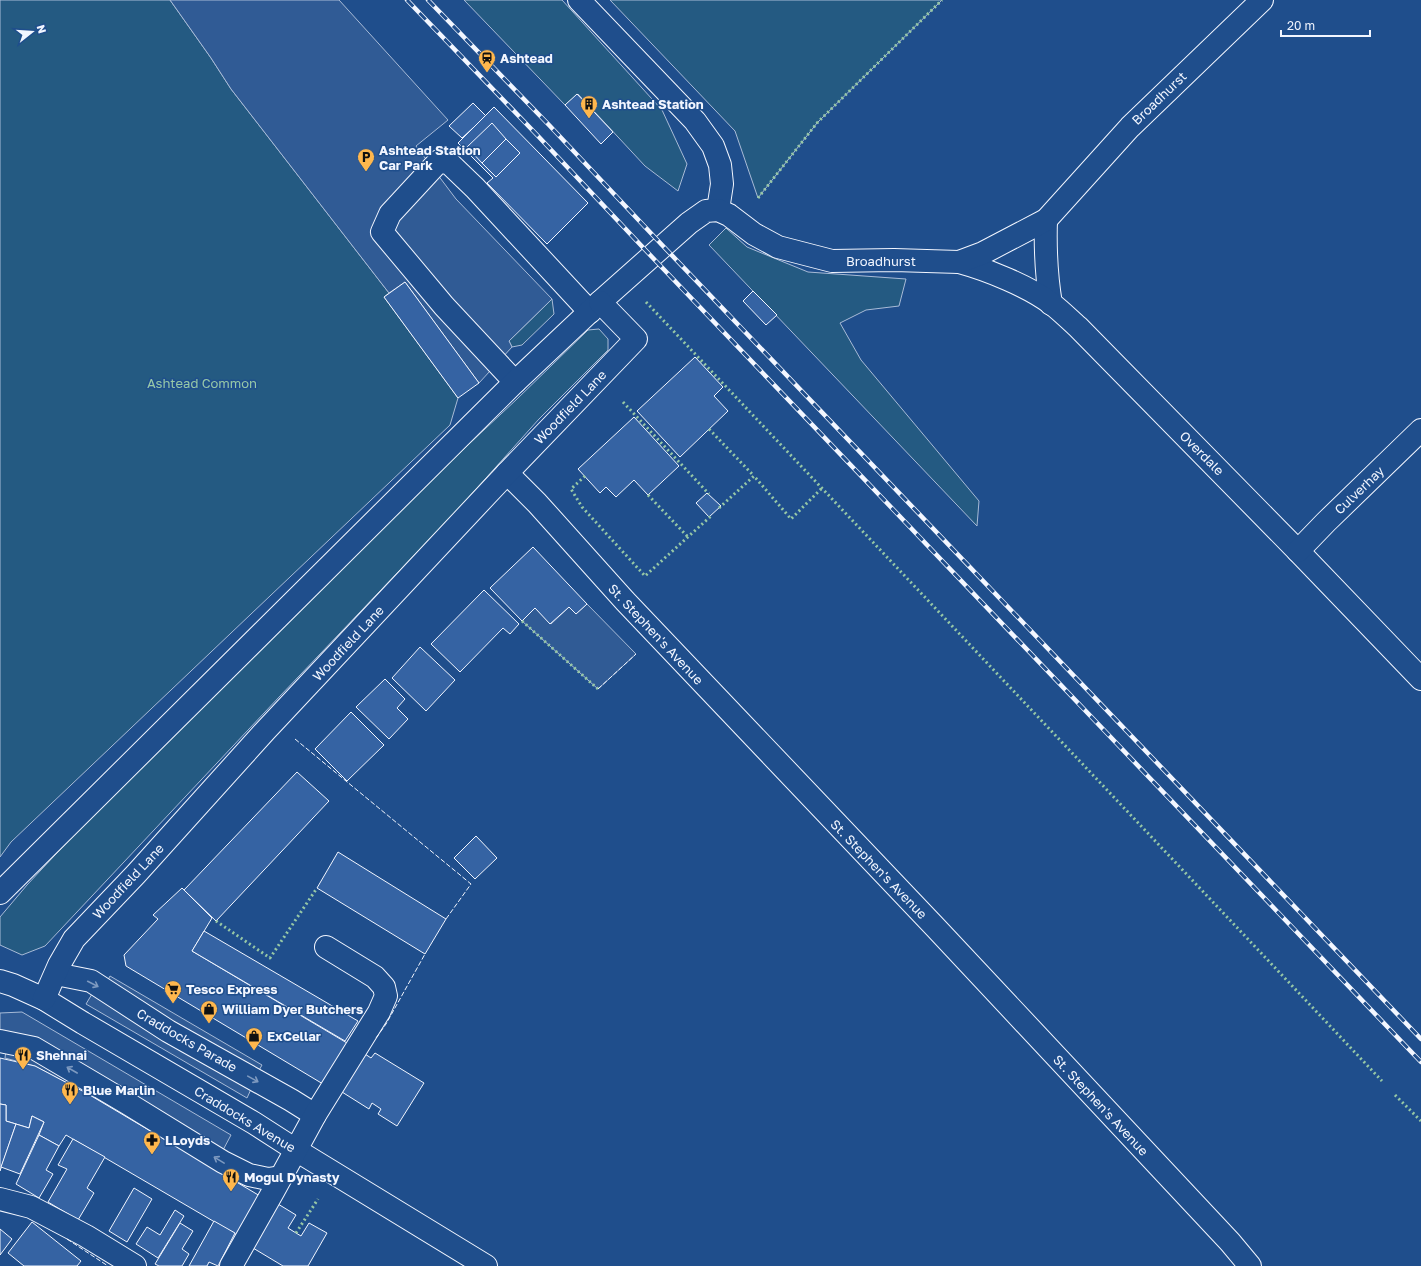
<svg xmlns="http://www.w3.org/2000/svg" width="1421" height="1266" font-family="'Golos Text',sans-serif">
  <rect width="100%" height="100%" fill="#1f4e8c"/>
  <g fill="#245a82" stroke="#a8bbd7">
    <path d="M0 0H170L211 58 231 89 389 293 384 297 458 398 450 425 11 842 0 857Z"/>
    <path d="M464 0H562L662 110 687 164 678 191 645 166 578 94 565 105Z"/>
    <path d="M610 0H942L817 123 758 198 735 131Z"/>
    <path d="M726 228 747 247 808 272 906 279 899 306 866 310 840 323 861 360 979 501 977 526 709 245Z"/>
    <path d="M552 299 554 314 522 345 512 347 509 341Z"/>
    <path d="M599 329 608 339V350L539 419 460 507 280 696 45 946 22 955 0 945V917L27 885 180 721 373 534 517 399 588 330Z"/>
  </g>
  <g fill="#305b95" stroke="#a8bbd7">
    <path d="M170 0H339L448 120 416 146 456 199 552 299 509 341 512 347 479 383 405 282 389 293 231 89 211 58Z"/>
    <path d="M587 604 636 654 598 689 522 621 535 608 551 624 569 607 576 614Z"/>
    <path d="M110 976 262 1065 257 1074 106 984Z"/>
    <path d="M92 994 252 1087 247 1098 86 1004Z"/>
    <path d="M22 1012 231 1135 222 1152 0 1032V1013Z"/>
    <path d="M6 1050 35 1057 218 1172 88 1094 35 1066 5 1058Z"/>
  </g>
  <g fill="#3563a3" stroke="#f2f6ff">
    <path d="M577 94 613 132 601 144 565 105Z"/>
    <path d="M473 103 486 116 462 138 449 126Z"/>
    <path d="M494 107 588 203 547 244 487 183 493 178 458 143Z"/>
    <path d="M492 123 506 139 482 163 467 147Z"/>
    <path d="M506 139 520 153 496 177 482 163Z"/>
    <path d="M405 282 479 383 458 398 384 297Z"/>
    <path d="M753 291 777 315 766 325 743 301Z"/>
    <path d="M695 357 723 387 714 396 728 411 680 457 637 411Z"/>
    <path d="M634 417 679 466 648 495 634 480 616 497 606 487 600 493 578 469Z"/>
    <path d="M707 493 721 506 709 517 696 503Z"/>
    <path d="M533 547 587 604 576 614 569 607 550 624 535 608 522 621 490 588Z"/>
    <path d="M484 590 519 624 510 634 503 628 460 672 431 644Z"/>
    <path d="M420 647 455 680 426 711 392 678Z"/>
    <path d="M385 679 405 699 397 708 408 719 389 739 356 707Z"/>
    <path d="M351 712 384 745 347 781 315 749Z"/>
    <path d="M297 772 329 801 216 921 184 890Z"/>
    <path d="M476 836 497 858 475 879 454 858Z"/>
    <path d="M338 852 446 919 425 954 317 888Z"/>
    <path d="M182 888 212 918 192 951 347 1043 323 1084 126 966 124 955 158 919 153 915Z"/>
    <path d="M204 931 358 1021 345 1041 192 951Z"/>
    <path d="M375 1053 424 1083 397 1126 378 1114 381 1109 372 1103 369 1109 342 1092 365 1054 371 1058Z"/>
    <path d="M0 1058 35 1066 88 1094 260 1196 237 1235 66 1135 59 1146 39 1135 44 1122 32 1116 29 1128 6 1121V1105L0 1104Z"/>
    <path d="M0 1104 6 1105V1121L16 1124 0 1171Z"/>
    <path d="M32 1116 44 1122 20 1174 1 1167 16 1124 29 1128Z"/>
    <path d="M39 1135 59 1146 46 1170 53 1174 39 1198 16 1184Z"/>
    <path d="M73 1139 105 1157 87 1188 94 1193 78 1220 48 1202 67 1169 58 1165Z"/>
    <path d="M134 1188 152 1199 127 1242 109 1231Z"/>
    <path d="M278 1204 296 1215 288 1228 296 1233 301 1236 309 1223 327 1233 308 1266H283L253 1248Z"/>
    <path d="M175 1210 184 1216 158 1258 136 1244 147 1227 160 1235Z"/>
    <path d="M214 1221 235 1233 218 1266 209 1262 207 1266H189Z"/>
    <path d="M32 1222 81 1261 77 1266H24L8 1253Z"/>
    <path d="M180 1223 193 1231 182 1249 189 1254 182 1266H159L155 1264Z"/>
    <path d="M0 1229 12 1239 0 1255Z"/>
  </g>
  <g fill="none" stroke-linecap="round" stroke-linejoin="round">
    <g stroke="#f2f6ff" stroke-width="24">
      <g id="minor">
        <path d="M579 0 695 121 713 146 720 165 722 184 718 210"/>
        <path d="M1046 220C1045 250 1046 274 1051 304"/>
        <path d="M959 262C988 270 1028 286 1052 304 1061 311 1069 319 1078 327L1298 551 1421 679"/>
        <path d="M515 382 444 306 382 232 390 214 439 161 450 164 475 188 590 312"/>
        <path d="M507 473 537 503 625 601 936 928 1230 1242 1250 1266"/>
        <path d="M1298 551 1326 522 1421 430"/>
        <path d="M0 893 515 382 600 302 689 223 706 211 718 210 729 215 754 234 778 247 832 261 894 260 959 262 983 253 1046 220 1130 127 1262 0"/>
        <path d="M56 974 91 981 168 1031 291 1100 315 1115"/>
        <path d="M0 981 13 985 44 999 83 1023 254 1123 296 1150 486 1266"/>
        <path d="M44 999 59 965 74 939 136 874 265 731 507 473 636 339 600 302"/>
        <path d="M0 1041 34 1048 127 1103 223 1162 249 1175 268 1179 281 1177"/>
        <path d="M0 1199 31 1207 86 1236 135 1266"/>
        <path d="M231 1266 274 1190 315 1115 379 1012 386 996 384 987 375 977 326 947"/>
      </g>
    </g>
    <use href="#minor" stroke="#1f4e8c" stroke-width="22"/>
    <g stroke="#f2f6ff" stroke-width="4.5">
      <g id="rail">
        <path d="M407 0 538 136 652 257 1421 1062"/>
        <path d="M428 0 549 125 663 246 1421 1039"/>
      </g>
    </g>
    <use href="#rail" stroke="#1f4e8c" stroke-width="3" stroke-dasharray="9" stroke-linecap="butt"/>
    <g stroke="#97c8a6" stroke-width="3" stroke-dasharray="2 3" stroke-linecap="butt">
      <path d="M758 198 817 123 942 0"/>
      <path d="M646 302 1382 1081"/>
      <path d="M623 402 709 494"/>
      <path d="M709 429 754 476"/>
      <path d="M585 476 571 489 582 507 645 576 711 516"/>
      <path d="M648 495 688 537"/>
      <path d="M719 508 754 476 791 519 822 488"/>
      <path d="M522 621 598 689"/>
      <path d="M216 921 270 958 317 888"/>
      <path d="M1395 1095 1421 1121"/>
      <path d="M296 1233 318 1199"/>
    </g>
    <g stroke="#f2f6ff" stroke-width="1" stroke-dasharray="5 2" stroke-linecap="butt">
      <path d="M598 689 636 654"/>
      <path d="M295 739 471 884 446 919"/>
      <path d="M376 1038 386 1024 425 954"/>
      <path d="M67 1239 108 1266"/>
    </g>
  </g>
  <defs><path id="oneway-shaft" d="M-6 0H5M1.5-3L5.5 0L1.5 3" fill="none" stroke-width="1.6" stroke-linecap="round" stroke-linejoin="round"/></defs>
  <g stroke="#7e9ac0">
    <use href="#oneway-shaft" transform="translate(93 984) rotate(27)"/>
    <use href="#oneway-shaft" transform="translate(72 1070) rotate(-150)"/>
    <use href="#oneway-shaft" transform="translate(253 1079) rotate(29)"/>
    <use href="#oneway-shaft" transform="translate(219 1160) rotate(-149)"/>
  </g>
  <defs>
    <g id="station-pin" transform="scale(0.9)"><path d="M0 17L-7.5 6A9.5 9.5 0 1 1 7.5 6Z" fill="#ffb74d" stroke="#1f4e8c"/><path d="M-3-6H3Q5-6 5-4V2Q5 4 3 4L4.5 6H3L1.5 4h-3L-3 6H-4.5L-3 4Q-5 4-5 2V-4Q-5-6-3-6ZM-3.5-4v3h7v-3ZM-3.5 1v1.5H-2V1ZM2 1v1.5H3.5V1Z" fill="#111"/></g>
    <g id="building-pin" transform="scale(0.9)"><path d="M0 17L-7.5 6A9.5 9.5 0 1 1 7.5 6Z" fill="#ffb74d" stroke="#1f4e8c"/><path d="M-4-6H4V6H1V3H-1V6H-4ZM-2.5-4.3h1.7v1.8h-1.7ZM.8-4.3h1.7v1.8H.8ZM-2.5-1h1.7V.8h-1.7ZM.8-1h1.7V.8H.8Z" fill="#111"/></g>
    <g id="parking-pin" transform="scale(0.9)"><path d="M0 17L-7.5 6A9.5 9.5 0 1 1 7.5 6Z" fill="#ffb74d" stroke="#1f4e8c"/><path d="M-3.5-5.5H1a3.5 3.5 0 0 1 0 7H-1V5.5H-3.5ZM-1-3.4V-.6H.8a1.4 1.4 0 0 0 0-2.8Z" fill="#111"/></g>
    <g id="supermarket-pin" transform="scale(0.9)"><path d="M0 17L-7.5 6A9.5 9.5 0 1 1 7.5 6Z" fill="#ffb74d" stroke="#1f4e8c"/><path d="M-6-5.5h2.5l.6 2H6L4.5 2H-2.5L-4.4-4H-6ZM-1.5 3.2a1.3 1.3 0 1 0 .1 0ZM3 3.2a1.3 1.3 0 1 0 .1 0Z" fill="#111"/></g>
    <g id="shop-pin" transform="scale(0.9)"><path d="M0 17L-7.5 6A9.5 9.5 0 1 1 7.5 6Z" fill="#ffb74d" stroke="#1f4e8c"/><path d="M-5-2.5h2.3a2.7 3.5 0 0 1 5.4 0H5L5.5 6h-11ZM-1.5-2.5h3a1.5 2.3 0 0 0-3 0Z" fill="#111"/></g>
    <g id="restaurant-pin" transform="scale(0.9)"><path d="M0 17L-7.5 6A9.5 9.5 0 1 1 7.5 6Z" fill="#ffb74d" stroke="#1f4e8c"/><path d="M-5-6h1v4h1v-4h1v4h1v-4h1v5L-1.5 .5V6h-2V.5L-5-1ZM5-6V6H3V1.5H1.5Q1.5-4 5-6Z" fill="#111"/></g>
    <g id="pharmacy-pin" transform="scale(0.9)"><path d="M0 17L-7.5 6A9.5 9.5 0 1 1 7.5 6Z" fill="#ffb74d" stroke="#1f4e8c"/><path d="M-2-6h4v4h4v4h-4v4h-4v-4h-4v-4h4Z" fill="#111"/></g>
  </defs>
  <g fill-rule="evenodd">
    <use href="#station-pin" x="487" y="58"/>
    <use href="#building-pin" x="589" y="104"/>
    <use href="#parking-pin" x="366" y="157"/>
    <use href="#supermarket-pin" x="173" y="989"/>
    <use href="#shop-pin" x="209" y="1009"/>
    <use href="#shop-pin" x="254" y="1036"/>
    <use href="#restaurant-pin" x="23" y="1055"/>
    <use href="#restaurant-pin" x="70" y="1090"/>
    <use href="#pharmacy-pin" x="152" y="1140"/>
    <use href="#restaurant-pin" x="231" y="1177"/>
  </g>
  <g text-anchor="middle" stroke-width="3" stroke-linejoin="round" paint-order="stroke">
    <g font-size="13" font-weight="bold" fill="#f2f6ff" stroke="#1f4e8c" text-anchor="start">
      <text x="500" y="63">Ashtead</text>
      <text x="602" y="109">Ashtead Station</text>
      <text x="379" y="155">Ashtead Station<tspan x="379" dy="15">Car Park</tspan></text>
      <text x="186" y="994">Tesco Express</text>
      <text x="222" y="1014">William Dyer Butchers</text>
      <text x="267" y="1041">ExCellar</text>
      <text x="36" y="1060">Shehnai</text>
      <text x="83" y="1095">Blue Marlin</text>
      <text x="165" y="1145">LLoyds</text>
      <text x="244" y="1182">Mogul Dynasty</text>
    </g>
    <g font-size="13" fill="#f2f6ff" stroke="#1f4e8c">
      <text transform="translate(1159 98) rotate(-44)" y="5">Broadhurst</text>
      <text x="881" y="266">Broadhurst</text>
      <text transform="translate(570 407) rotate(-46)" y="5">Woodfield Lane</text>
      <text transform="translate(1202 453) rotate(45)" y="5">Overdale</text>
      <text transform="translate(1359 490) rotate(-44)" y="5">Culverhay</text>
      <text transform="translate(656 634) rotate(47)" y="5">St. Stephen's Avenue</text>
      <text transform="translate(348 643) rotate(-47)" y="5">Woodfield Lane</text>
      <text transform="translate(879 869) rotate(46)" y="5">St. Stephen's Avenue</text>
      <text transform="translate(128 881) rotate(-47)" y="5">Woodfield Lane</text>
      <text transform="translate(187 1040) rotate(30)" y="5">Craddocks Parade</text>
      <text transform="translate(1101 1105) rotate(47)" y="5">St. Stephen's Avenue</text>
      <text transform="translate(245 1119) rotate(31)" y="5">Craddocks Avenue</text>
    </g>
    <g font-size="13" fill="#97c8a6" stroke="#1f4e8c">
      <text x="202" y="388">Ashtead Common</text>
    </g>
  </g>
  <g transform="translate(32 32) rotate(73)" stroke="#1f4e8c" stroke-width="3" paint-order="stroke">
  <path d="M0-3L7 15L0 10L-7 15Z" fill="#f2f6ff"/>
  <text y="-6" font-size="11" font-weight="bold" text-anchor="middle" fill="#f2f6ff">N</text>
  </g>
  <path d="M1281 30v6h89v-6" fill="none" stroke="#f2f6ff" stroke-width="2"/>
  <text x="1287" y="30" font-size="12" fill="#f2f6ff" stroke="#1f4e8c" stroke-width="3" paint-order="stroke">20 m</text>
</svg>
